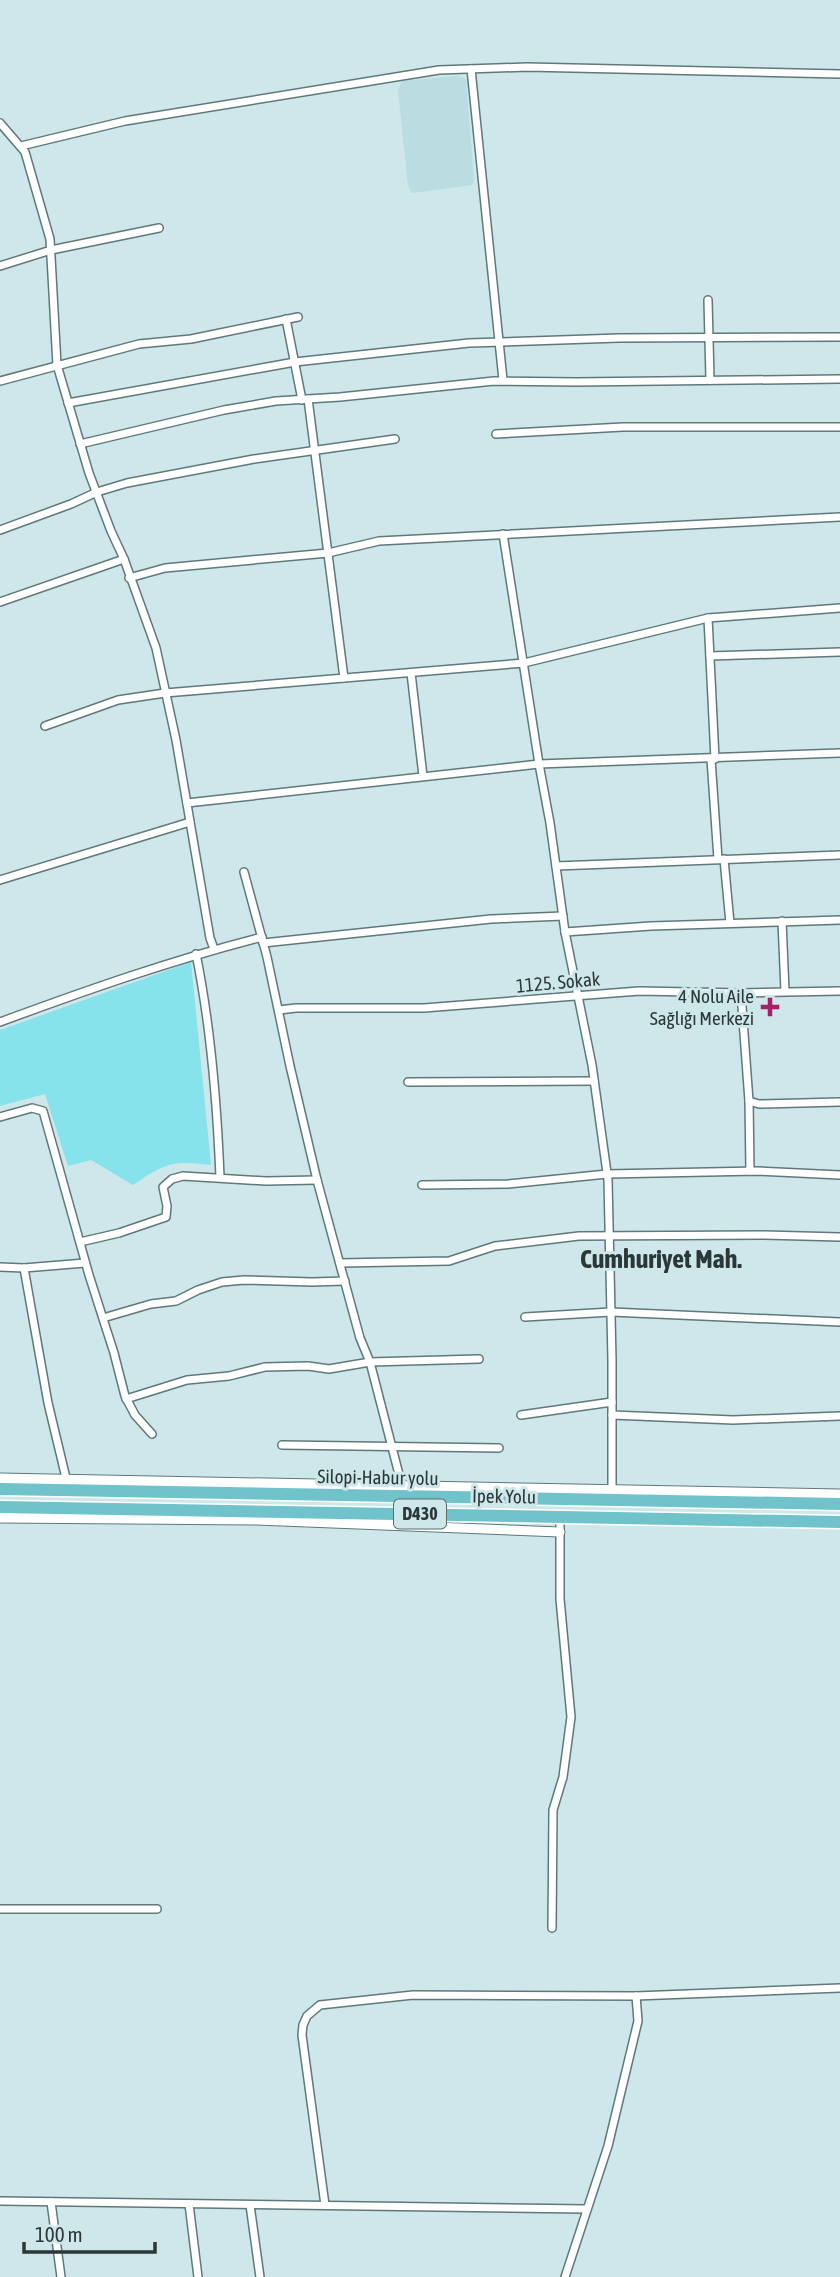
<svg xmlns="http://www.w3.org/2000/svg" width="840" height="2277" font-family="'Asap Condensed',sans-serif">
  <rect width="100%" height="100%" fill="#cde7ea"/>
  <path fill="#b9dde1" d="M458 76 466 79 474 179 472 185 412 193 408 186 398 90 402 81Z"/>
  <path fill="#86e2eb" d="M191 962 211 1165C172 1160 165 1163 133 1185L91 1160 68 1166 45 1094 0 1106V1030Z"/>
  <g fill="none" stroke-linecap="round" stroke-linejoin="round">
    <g stroke="#60787a" stroke-width="10">
      <g id="minor">
        <path d="M471 69 503 380"/>
        <path d="M0 123 25 152 50 239 57 365 89 473 111 531 124 559 156 648 176 740 210 938 214 949"/>
        <path d="M21 146 125 121 439 70 527 67 840 74"/>
        <path d="M0 266 51 250 159 228"/>
        <path d="M708 300 710 380"/>
        <path d="M286 319 302 400"/>
        <path d="M0 381 139 344 191 339 298 317"/>
        <path d="M308 399 344 678"/>
        <path d="M68 403 295 362 469 343 619 338 840 337"/>
        <path d="M496 434 623 427H840"/>
        <path d="M80 444 224 410 276 401 340 397 494 381 577 382 840 379"/>
        <path d="M0 530 71 504 97 492 127 483 254 459 395 439"/>
        <path d="M503 534 539 764 550 823 565 932 592 1065 608 1180 612 1360V1490"/>
        <path d="M129 578 165 568 328 553 379 541 840 517"/>
        <path d="M0 602 124 559"/>
        <path d="M708 618 715 759"/>
        <path d="M710 656 840 652"/>
        <path d="M411 673 423 776"/>
        <path d="M45 726 118 700 165 693 524 663 708 618 840 608"/>
        <path d="M711 759 718 859"/>
        <path d="M187 803 539 764 840 753"/>
        <path d="M724 859 730 923"/>
        <path d="M556 866 840 855"/>
        <path d="M244 872 267 957 290 1066 317 1180 360 1338 370 1362 402 1486"/>
        <path d="M0 880 190 822"/>
        <path d="M782 921 785 991"/>
        <path d="M565 932 651 926 840 920"/>
        <path d="M263 943 491 919 563 916"/>
        <path d="M196 954C211 1027 217 1102 220 1177"/>
        <path d="M741 993 749 1101 759 1104 840 1102"/>
        <path d="M279 1010 296 1008H424L639 991 741 993 840 991"/>
        <path d="M0 1022C87 990 172 960 262 937"/>
        <path d="M408 1082 594 1081"/>
        <path d="M749 1101 750 1171"/>
        <path d="M0 1117 32 1108 43 1111 89 1275 114 1353 125 1396 135 1415 152 1434"/>
        <path d="M422 1185 508 1184 607 1174 758 1171 840 1175"/>
        <path d="M80 1242 119 1233 166 1217 167 1206 163 1187 172 1179 183 1176 266 1181 317 1180"/>
        <path d="M340 1263 449 1261 495 1246 579 1236 764 1235 840 1237"/>
        <path d="M0 1267 24 1268 85 1263"/>
        <path d="M24 1268 48 1403 66 1478"/>
        <path d="M525 1317 611 1312 840 1322"/>
        <path d="M103 1318 151 1304 176 1301 198 1290 222 1282 244 1280 312 1282 345 1281"/>
        <path d="M126 1399 187 1380 229 1376 265 1367 308 1366 329 1369 370 1362 479 1359"/>
        <path d="M521 1415 612 1402"/>
        <path d="M612 1415 733 1420 840 1416"/>
        <path d="M282 1445 499 1448"/>
        <path d="M0 1909H157"/>
        <path d="M552 1928 553 1810 563 1777 571 1717 560 1599V1516"/>
        <path d="M0 2201 587 2209"/>
        <path d="M51 2202 61 2277"/>
        <path d="M189 2204 198 2277"/>
        <path d="M250 2205 260 2277"/>
        <path d="M325 2205 302 2035 303 2025 307 2016 320 2005 413 1995 636 1996 840 1988"/>
        <path d="M565 2277 608 2146 638 2021 636 1996"/>
      </g>
    </g>
    <g stroke="#60787a" stroke-width="11">
      <g id="tertiary">
        <path d="M0 1478 840 1494"/>
        <path d="M0 1518 256 1520 560 1532"/>
      </g>
    </g>
    <g stroke="#fff" stroke-width="15">
      <g id="trunk">
        <path d="M0 1489 840 1504"/>
        <path d="M0 1507 840 1522"/>
      </g>
    </g>
    <use href="#minor" stroke="#fff" stroke-width="7"/>
    <use href="#tertiary" stroke="#fff" stroke-width="9"/>
    <use href="#trunk" stroke="#70c3cb" stroke-width="12"/>
  </g>
  <path fill="#a61f67" stroke="#cde7ea" stroke-width="2.5" d="M766.5 996.5h7v7h7v7h-7v7h-7v-7h-7v-7h7z"/>
  <g text-anchor="middle" stroke-width="6" stroke-linejoin="round" paint-order="stroke">
    <rect fill="#cde7ea" stroke="#5c6c6d" stroke-width="2" x="394" y="1499.5" width="52" height="29" rx="5"/>
    <g font-size="18" font-weight="bold" fill="#2c3738">
      <text x="420" y="1520">D430</text>
    </g>
    <g font-size="19" fill="#2c3738" stroke="#cde7ea">
      <text transform="translate(558 982) rotate(-5)" y="7">1125. Sokak</text>
      <text transform="translate(378 1477) rotate(1)" y="7">Silopi-Habur yolu</text>
      <text transform="translate(504 1496) rotate(1)" y="7">İpek Yolu</text>
    </g>
    <g font-size="19" fill="#2c3738" stroke="#cde7ea" text-anchor="end">
      <text x="754" y="1003">4 Nolu Aile<tspan x="754" dy="22">Sağlığı Merkezi</tspan></text>
    </g>
    <g font-size="26" font-weight="bold" fill="#2c3738" stroke="#cde7ea">
      <text x="661" y="1268">Cumhuriyet Mah.</text>
    </g>
  </g>
  <path d="M24 2242v10h131v-10" fill="none" stroke="#2c3738" stroke-width="3.5"/>
  <text x="35" y="2242" font-size="21" fill="#2c3738" stroke="#cde7ea" stroke-width="5" paint-order="stroke">100 m</text>
</svg>
